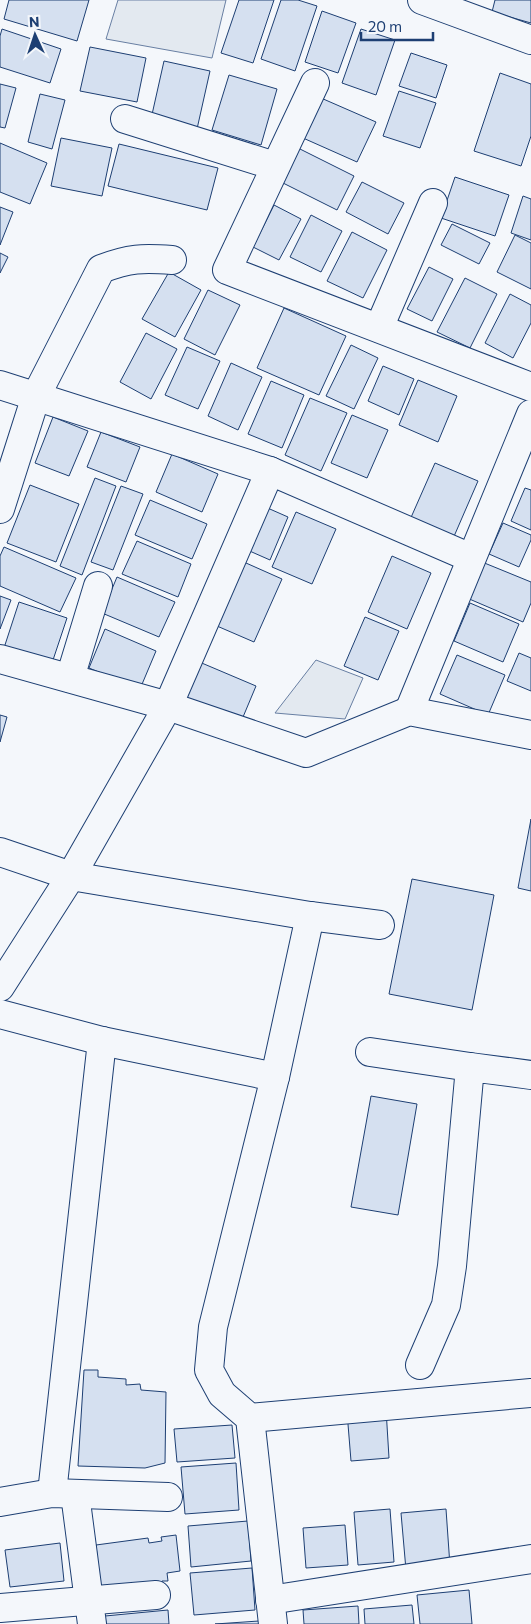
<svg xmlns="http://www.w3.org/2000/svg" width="531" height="1624" font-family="Commissioner,sans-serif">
  <rect width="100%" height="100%" fill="#f4f7fb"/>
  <g fill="#e3e9f0" stroke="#687fa3">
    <path d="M118 0H226L212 58 106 39Z"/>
    <path d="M316 660 363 678 345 719 275 713Z"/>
  </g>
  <g fill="#d5e0f0" stroke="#1d3f73">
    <path d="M9 0H89L77 41 4 19Z"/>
    <path d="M239 0H274L253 63 221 53Z"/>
    <path d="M281 0H298L317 6 295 71 261 59Z"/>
    <path d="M495 0H531V23L492 12Z"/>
    <path d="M322 11 356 23 338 73 305 62Z"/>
    <path d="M2 29 61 49 50 83 0 67V36Z"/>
    <path d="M361 29 395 40 376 95 342 83Z"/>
    <path d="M90 47 146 58 137 102 80 91Z"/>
    <path d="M411 53 447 65 436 98 399 86Z"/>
    <path d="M164 61 210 71 197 129 151 119Z"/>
    <path d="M500 73 531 84V136L521 166 474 151Z"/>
    <path d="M229 75 277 89 261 145 212 130Z"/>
    <path d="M0 84 16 88 5 128 0 127Z"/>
    <path d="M399 91 436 103 420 148 383 136Z"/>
    <path d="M40 94 65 100 52 149 28 142Z"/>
    <path d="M321 98 376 122 357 162 303 138Z"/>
    <path d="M61 138 112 148 102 196 51 186Z"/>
    <path d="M0 143 47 163 30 204 0 192Z"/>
    <path d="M119 144 218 168 207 210 108 186Z"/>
    <path d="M292 145 354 176 337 210 275 179Z"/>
    <path d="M455 177 509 195 495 236 441 218Z"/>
    <path d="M362 182 404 203 388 234 346 212Z"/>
    <path d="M523 196 531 199V240L511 233Z"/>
    <path d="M274 205 301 219 279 260 253 247Z"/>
    <path d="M0 207 13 212 0 245Z"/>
    <path d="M311 215 342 231 321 272 290 257Z"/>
    <path d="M452 224 490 243 479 264 441 245Z"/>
    <path d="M352 232 387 250 363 298 327 281Z"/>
    <path d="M515 235 531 243V289L497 272Z"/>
    <path d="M0 253 8 257 0 273Z"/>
    <path d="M429 267 453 279 432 321 407 309Z"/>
    <path d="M169 272 201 290 175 337 142 319Z"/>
    <path d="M465 278 497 294 470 348 437 332Z"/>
    <path d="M208 290 240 305 215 355 184 339Z"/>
    <path d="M510 294 531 305V323L513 358 485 343Z"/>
    <path d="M284 308 346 336 319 395 257 368Z"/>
    <path d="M146 333 177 349 151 399 120 382Z"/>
    <path d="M351 345 378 358 354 409 326 396Z"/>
    <path d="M187 347 220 361 198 409 165 395Z"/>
    <path d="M231 363 262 377 238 430 208 416Z"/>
    <path d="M383 366 414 379 399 415 368 401Z"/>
    <path d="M418 380 457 396 438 442 399 425Z"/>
    <path d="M271 381 304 395 282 448 248 434Z"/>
    <path d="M310 398 347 413 321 471 285 455Z"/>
    <path d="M352 415 388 430 367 478 331 463Z"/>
    <path d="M53 417 88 431 69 476 35 463Z"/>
    <path d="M101 432 140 447 126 482 87 467Z"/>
    <path d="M172 454 218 474 202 512 156 492Z"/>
    <path d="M435 463 478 481 452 541 409 522Z"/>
    <path d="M95 478 116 486 82 575 60 566Z"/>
    <path d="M30 485 79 504 56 562 7 543Z"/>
    <path d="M121 486 143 494 113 570 91 562Z"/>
    <path d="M525 488 531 490V530L511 521Z"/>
    <path d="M150 500 207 524 192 559 135 535Z"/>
    <path d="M263 506 288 517 270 560 245 549Z"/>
    <path d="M296 512 336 529 312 584 272 567Z"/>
    <path d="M503 523 531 535V540L519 567 489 554Z"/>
    <path d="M137 541 191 564 178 597 122 574Z"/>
    <path d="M4 547 76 578 60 612 0 586V556Z"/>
    <path d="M392 556 431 573 407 629 368 612Z"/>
    <path d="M237 559 282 579 254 642 210 623Z"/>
    <path d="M482 562 531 582V603L523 622 467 598Z"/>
    <path d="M117 577 175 602 159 637 102 613Z"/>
    <path d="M0 596 11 600 0 629Z"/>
    <path d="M19 602 67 618 51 666 3 651Z"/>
    <path d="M470 603 519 624 503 662 454 641Z"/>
    <path d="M365 617 399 631 378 680 344 666Z"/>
    <path d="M105 629 156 651 140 689 89 668Z"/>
    <path d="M519 653 531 658V691L507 681Z"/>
    <path d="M457 655 505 675 488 715 440 694Z"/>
    <path d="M197 661 256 686 238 729 178 704Z"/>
    <path d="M0 715 7 717 0 742Z"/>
    <path d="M531 819V891L518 888Z"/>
    <path d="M412 879 494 895 472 1010 389 994Z"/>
    <path d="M371 1096 417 1104 398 1215 351 1207Z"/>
    <path d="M84 1370H98V1377L126 1379V1385L140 1384 141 1390 166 1392 165 1463 145 1468 78 1466Z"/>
    <path d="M386 1409 389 1458 351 1461 347 1412Z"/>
    <path d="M232 1425 235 1458 177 1462 174 1429Z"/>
    <path d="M236 1463 239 1510 185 1514 181 1467Z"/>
    <path d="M390 1509 394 1562 358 1565 354 1512Z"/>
    <path d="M446 1509 450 1566 406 1570 401 1513Z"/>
    <path d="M248 1521 251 1561 191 1567 188 1526Z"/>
    <path d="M345 1525 348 1565 306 1568 303 1528Z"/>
    <path d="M176 1535 180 1571 167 1573 168 1581H162L163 1586 101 1596 96 1545 148 1538 149 1543 162 1541 161 1537Z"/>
    <path d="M60 1543 64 1581 10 1587 5 1550Z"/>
    <path d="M252 1568 255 1610 194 1615 190 1573Z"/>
    <path d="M469 1590 472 1624H420L417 1595Z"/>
    <path d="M412 1605 414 1624H365L364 1609Z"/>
    <path d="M358 1606 359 1624H304L303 1610Z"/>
    <path d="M168 1610 169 1624H106L105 1616Z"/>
    <path d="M259 1621V1624H215Z"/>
  </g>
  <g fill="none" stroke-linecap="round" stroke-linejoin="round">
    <g stroke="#1d3f73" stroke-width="30">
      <g id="minor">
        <path d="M422 0 531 40"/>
        <path d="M315 83 227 270 531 387"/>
        <path d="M125 119 275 166"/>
        <path d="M379 328 433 203"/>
        <path d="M0 385 270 471 471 558"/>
        <path d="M0 509 36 396 101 269C130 258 142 258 172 260"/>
        <path d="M0 659 168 706 306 753 409 711 531 735"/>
        <path d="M70 678 98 586"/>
        <path d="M409 711 531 414"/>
        <path d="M0 852 71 876 310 916 380 925"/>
        <path d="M0 987 71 876 168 706 270 471"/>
        <path d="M0 1014 102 1041 275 1077"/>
        <path d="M370 1052 470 1067"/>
        <path d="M420 1365 446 1305 452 1266 470 1067 531 1075"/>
        <path d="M250 1418 531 1393"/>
        <path d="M52 1493 102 1041"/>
        <path d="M75 1494 92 1624"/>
        <path d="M0 1502 52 1493 168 1497"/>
        <path d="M270 1600 531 1559"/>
        <path d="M0 1608 156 1595"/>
        <path d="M273 1624 250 1418 222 1394 209 1370 213 1327 275 1077 310 916"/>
      </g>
    </g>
    <use href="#minor" stroke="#f4f7fb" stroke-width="28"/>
  </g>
  <g transform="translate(35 35) rotate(357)" stroke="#f4f7fb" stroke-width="4" paint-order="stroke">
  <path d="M0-4L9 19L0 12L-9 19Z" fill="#1d3f73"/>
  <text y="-8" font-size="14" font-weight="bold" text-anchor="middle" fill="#1d3f73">N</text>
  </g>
  <path d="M361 32v8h72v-8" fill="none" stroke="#1d3f73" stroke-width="2.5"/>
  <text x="368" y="32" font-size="15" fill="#1d3f73" stroke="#f4f7fb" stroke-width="4" paint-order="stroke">20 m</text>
</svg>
